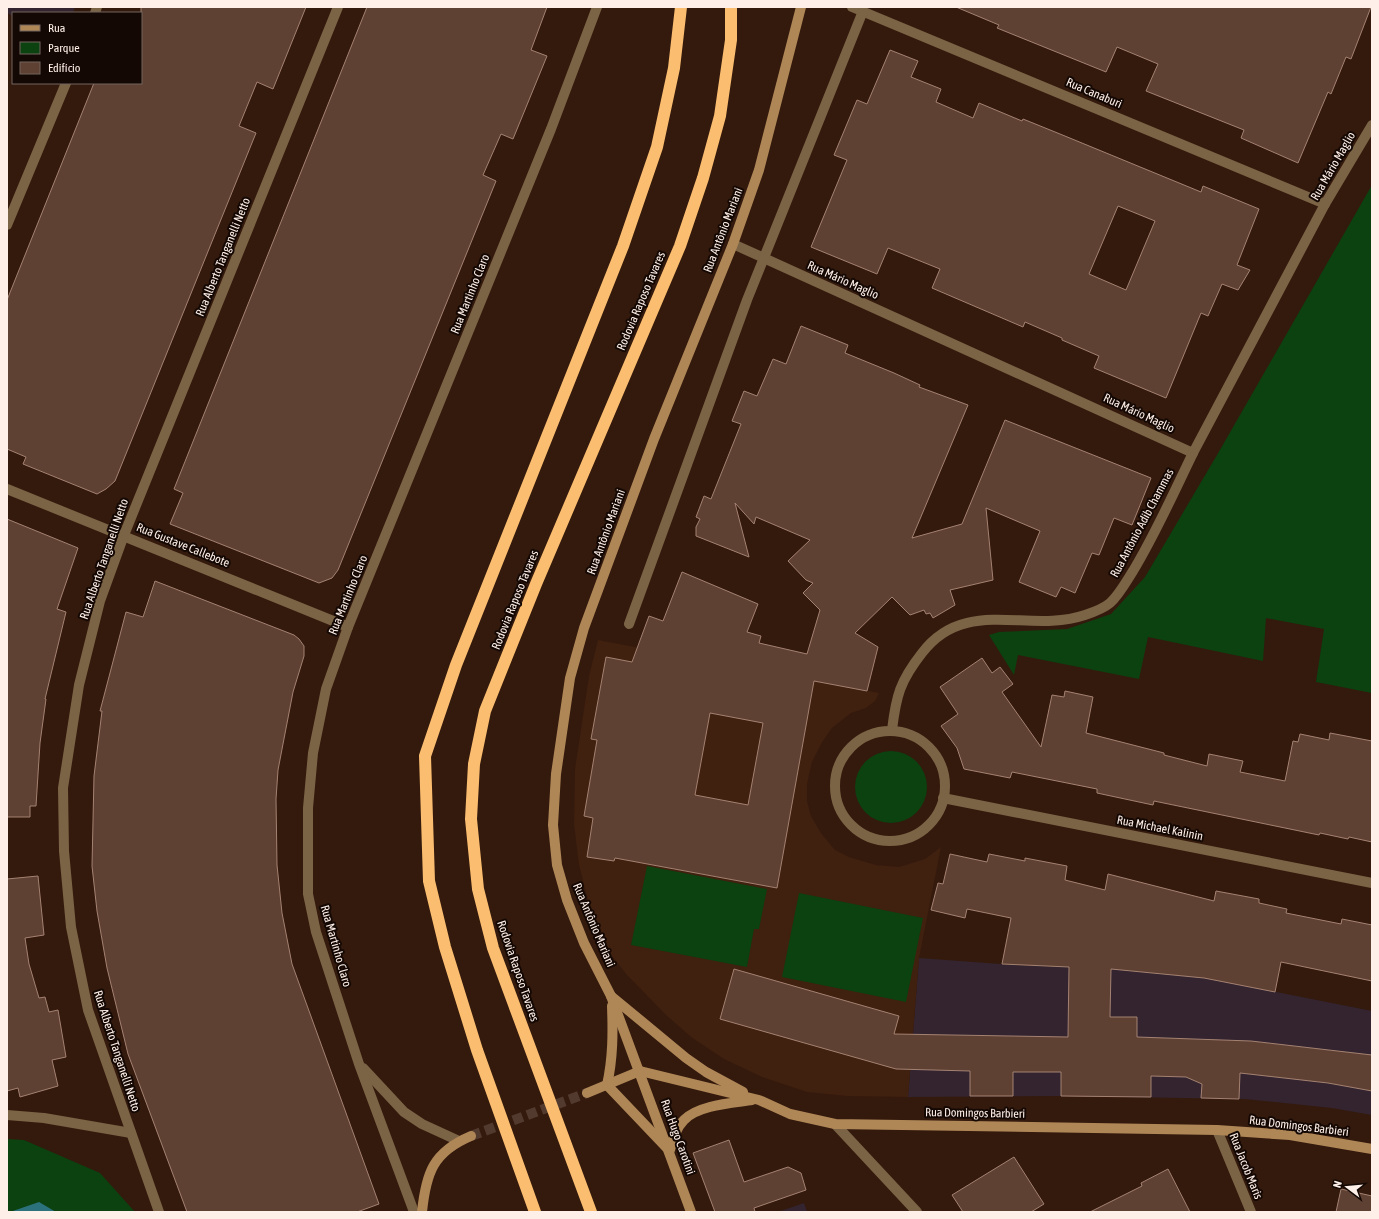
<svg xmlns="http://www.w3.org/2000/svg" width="1379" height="1219" font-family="'Asap Condensed',sans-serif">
  <rect width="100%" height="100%" fill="#341a0d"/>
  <g fill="#33242f">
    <path d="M7 7H75L73 13H13V16L7 13Z"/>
    <path d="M919 958 1014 965 1111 969 1205 978 1372 1011V1115L1332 1108 1245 1099 1061 1096 908 1097Z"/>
    <path d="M804 1203 807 1212H778Z"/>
  </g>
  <path fill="#40200f" d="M598 640 879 693 875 701 866 708 851 713 832 728 821 744 812 762 807 784V801L811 816 821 833 835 850 849 857 876 865 899 867 925 859 941 847 919 958 908 1097 847 1096 807 1092 762 1077 724 1059 691 1037 666 1015 626 974 612 956 589 904 579 865 574 824 575 769 589 676Z"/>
  <g fill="#0c4110">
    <path d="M1372 185V693L1316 682 1324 629 1266 618 1263 661 1148 637 1139 679 1018 655 1014 675 989 635 999 632 1067 629 1111 614 1145 577 1217 455Z"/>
    <circle cx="891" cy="787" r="36"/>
    <path d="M647 866 767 889 759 929H754L747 967 631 945Z"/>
    <path d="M799 893 923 918 906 1002 782 977Z"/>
    <path d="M7 1139 24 1140 100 1173 135 1212H7Z"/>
  </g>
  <path fill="#2b727d" d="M39 1202 56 1212H10Z"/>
  <g fill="#5f4133" stroke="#a48272" fill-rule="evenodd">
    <path d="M141 7H306L273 89 257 82 239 126 256 133 115 481 106 489 97 494 23 464 26 457 7 449V300L94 83H141Z"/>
    <path d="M367 7H547L531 50 547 56 513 139 501 134 483 175 496 181 338 570 332 578 319 583 170 524 183 493 174 489Z"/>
    <path d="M956 7H1371L1351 59 1346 57 1331 94 1328 92 1298 163 1241 138 1244 130 1146 91 1158 64 1117 47 1106 72 997 28 999 25Z"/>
    <path d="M890 50 918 61 911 77 941 89 936 102 973 118 979 103 1022 121 1023 119 1060 134 1201 192 1203 186 1259 209 1237 265 1250 270 1238 290 1222 284 1208 316 1201 313 1166 398 1094 368 1099 356 1062 340V338L1025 322 1023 327 932 288 940 269 888 248 877 274 811 247 847 160 834 155 857 100 867 104ZM1118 206 1155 221 1126 290 1089 274Z"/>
    <path d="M801 326 848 345 845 353 894 373 920 385 919 387 968 405 912 538 962 524 1005 420 1151 478 1132 525 1114 518 1099 555 1092 553 1075 593 1061 587 1056 597 1019 582 1040 531 986 508 993 580 950 590 955 605 933 618 930 613 926 614 924 610 910 615 892 597 855 633 878 647 867 691 814 681 777 888 615 858 614 861 587 857 593 818 584 816 597 740 591 739 606 657 632 662 649 616 663 621 682 572 758 604 747 632 761 636 759 643 807 654 820 610 803 593 813 583 806 580 788 561 810 540 756 517 754 524 735 503 749 557 696 536V527L700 519 696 517 704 496 711 499 741 424 732 421 744 391 757 396 773 359 786 364ZM710 713 763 723 748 805 695 795Z"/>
    <path d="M7 519 78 548 57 609 66 612 45 699H46L40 743 36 806H30V817H7Z"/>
    <path d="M155 581 294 635 299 639 304 646V656L293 692 278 770 276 799 277 865 282 913 292 964 379 1204 357 1212H187L128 1054 107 968 97 911 92 866 94 776 102 711H100L126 612 143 617Z"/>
    <path d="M982 658 992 673 1000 667 1013 684 1002 692 1041 747 1052 695 1064 697 1065 691 1093 697 1086 733 1164 753V755L1207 766 1209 754 1243 761 1240 772 1285 781 1293 741 1298 742 1300 734 1329 740 1330 733 1372 741V842L1349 837 1348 839 1320 833 1319 835 1154 801 1153 805 1097 793V789L1012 772 1010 778 964 769 957 748 941 726 958 714 940 687Z"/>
    <path d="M950 854 987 862 989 854 1025 861V858L1067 866 1065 880 1105 890 1108 874 1214 901 1216 891 1259 899V903L1287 909 1286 913 1341 924 1342 919 1372 925V981L1281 962 1275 992 1204 978 1111 969 1110 1017H1137V1037L1251 1041 1372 1055V1091L1328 1083 1240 1073 1239 1099 1201 1098 1202 1084 1186 1077 1151 1076V1097L1061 1096V1072H1013V1096H970V1071L896 1069 720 1019 734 969 899 1016 894 1034 1068 1037 1069 967 1002 964 1011 918 967 909 965 918 931 910 938 883 943 884Z"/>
    <path d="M38 876 44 935 25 938 29 964 39 998 45 997 49 1012 58 1010 66 1057 52 1060 58 1086 20 1097 18 1088 7 1091V879Z"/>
    <path d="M729 1140 744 1182 788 1167 801 1173 806 1190 754 1208 755 1212H715L693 1153Z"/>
    <path d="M1014 1157 1044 1204 1031 1212H963L952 1195Z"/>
    <path d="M1168 1169 1190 1212H1090L1142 1186 1141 1183Z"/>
    <path d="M1341 1189 1372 1196V1212H1336Z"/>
  </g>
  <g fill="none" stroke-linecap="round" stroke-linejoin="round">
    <path stroke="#523a2e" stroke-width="10" stroke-dasharray="10 5" stroke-linecap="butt" d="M471 1136 587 1093"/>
    <g stroke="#7b6345" stroke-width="10">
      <path d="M852 7 1325 204"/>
      <path d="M95 13 97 7"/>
      <path d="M7 225 66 83"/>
      <path d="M733 244 1193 453 1325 204 1372 125"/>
      <path d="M7 489 348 627"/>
      <path d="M629 624 747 300 863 11"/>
      <path d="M892 730C896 696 900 681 922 653 965 596 1028 634 1085 615 1094 612 1103 609 1110 603 1119 595 1126 582 1133 571 1156 533 1174 492 1193 453"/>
      <circle cx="890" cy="786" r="55"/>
      <path d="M943 798 1372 883"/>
      <path d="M7 1115 44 1118 131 1133"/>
      <path d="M835 1124 917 1212"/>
      <path d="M1217 1130 1251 1212"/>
      <path d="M159 1212 88 1010 71 927 64 851 63 788 79 685 100 601 124 535 338 7"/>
    </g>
    <g stroke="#7b6345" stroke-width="10">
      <path d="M363 1068 404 1112 422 1124 459 1141"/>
      <path d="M414 1212 359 1064 316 932 308 894V808L313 753 326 689 348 627 551 129 597 7"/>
    </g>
    <g stroke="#af8757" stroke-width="10">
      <path d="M611 996 686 1058 706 1072 743 1092"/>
      <path d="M607 1085 666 1147"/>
      <path d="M607 1085C613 1058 613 1033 612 1006"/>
      <path d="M587 1093 640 1071 759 1100 790 1114 835 1124 1217 1130 1290 1135 1372 1149"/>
      <path d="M670 1150C673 1139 676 1128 684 1120 698 1105 733 1103 752 1100"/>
      <path d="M422 1212C426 1173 433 1152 471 1136"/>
      <path d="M691 1212 611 996 584 943 567 900 557 865 553 825 556 774 570 678 584 628 654 439 733 244 759 170 801 7"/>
    </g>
    <g stroke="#fbbd6f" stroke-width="12">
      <path d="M535 1212 477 1050 445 947 429 881 425 756 456 665 623 246 657 147 674 68 681 7"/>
      <path d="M591 1212 493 948 478 889 471 819 474 764 485 711 536 584 680 246 703 178 720 116 731 40V7"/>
    </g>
  </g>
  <g text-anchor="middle" stroke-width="4" stroke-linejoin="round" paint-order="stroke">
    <g font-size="12" fill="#feefe8" stroke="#140804">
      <text transform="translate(1094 93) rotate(23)" y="4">Rua Canaburi</text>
      <text transform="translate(1333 166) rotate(-60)" y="4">Rua Mário Maglio</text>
      <text transform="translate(723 230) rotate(-69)" y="4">Rua Antônio Mariani</text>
      <text transform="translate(223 257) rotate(-68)" y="4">Rua Alberto Tanganelli Netto</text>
      <text transform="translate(843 280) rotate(24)" y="4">Rua Mário Maglio</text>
      <text transform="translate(470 294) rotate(-68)" y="4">Rua Martinho Claro</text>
      <text transform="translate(641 301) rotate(-67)" y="4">Rodovia Raposo Tavares</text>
      <text transform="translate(1139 413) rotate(25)" y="4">Rua Mário Maglio</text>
      <text transform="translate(1142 523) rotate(-62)" y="4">Rua Antônio Adib Chammas</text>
      <text transform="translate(606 532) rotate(-70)" y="4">Rua Antônio Mariani</text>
      <text transform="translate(183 545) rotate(22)" y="4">Rua Gustave Callebote</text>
      <text transform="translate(104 559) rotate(-71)" y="4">Rua Alberto Tanganelli Netto</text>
      <text transform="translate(348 595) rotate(-68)" y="4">Rua Martinho Claro</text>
      <text transform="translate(515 600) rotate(-68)" y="4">Rodovia Raposo Tavares</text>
      <text transform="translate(1160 828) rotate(11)" y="4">Rua Michael Kalinin</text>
      <text transform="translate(594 925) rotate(67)" y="4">Rua Antônio Mariani</text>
      <text transform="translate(336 946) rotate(74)" y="4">Rua Martinho Claro</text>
      <text transform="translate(518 971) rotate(71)" y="4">Rodovia Raposo Tavares</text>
      <text transform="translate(117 1051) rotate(72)" y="4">Rua Alberto Tanganelli Netto</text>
      <text transform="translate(975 1113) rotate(1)" y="4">Rua Domingos Barbieri</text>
      <text transform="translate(1299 1126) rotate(7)" y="4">Rua Domingos Barbieri</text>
      <text transform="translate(678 1137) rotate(70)" y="4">Rua Hugo Carotini</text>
      <text transform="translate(1246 1166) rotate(68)" y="4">Rua Jacob Maris</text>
    </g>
  </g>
  <rect width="1379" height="1219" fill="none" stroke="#feefe8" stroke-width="16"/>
  <rect x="12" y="12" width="130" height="72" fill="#140804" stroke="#72645f"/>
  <rect x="20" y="25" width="20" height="6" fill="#af8757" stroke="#72645f"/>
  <text x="48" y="32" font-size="12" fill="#feefe8">Rua</text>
  <rect x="20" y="42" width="20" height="12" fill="#0c4110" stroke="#72645f"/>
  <text x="48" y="52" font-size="12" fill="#feefe8">Parque</text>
  <rect x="20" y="62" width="20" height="12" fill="#5f4133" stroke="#72645f"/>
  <text x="48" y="72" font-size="12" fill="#feefe8">Edifício</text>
  <g transform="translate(1347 1187) rotate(286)" stroke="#140804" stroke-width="3" paint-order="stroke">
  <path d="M0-3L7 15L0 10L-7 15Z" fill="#feefe8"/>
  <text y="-6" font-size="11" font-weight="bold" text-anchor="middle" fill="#feefe8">N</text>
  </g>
</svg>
